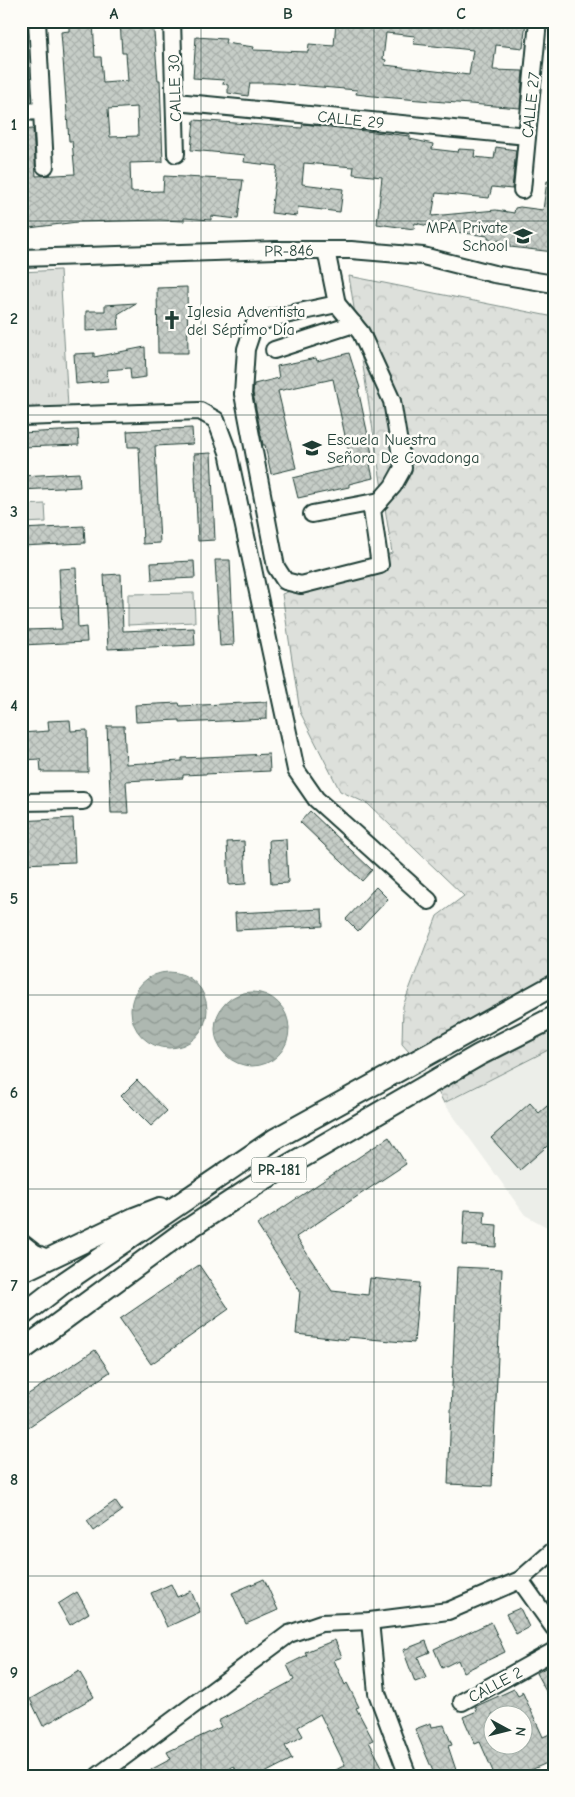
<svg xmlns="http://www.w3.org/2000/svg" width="575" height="1797" font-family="'Comic Neue',sans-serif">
  <defs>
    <pattern id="grass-tufts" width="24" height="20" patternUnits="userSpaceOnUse" patternTransform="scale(1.25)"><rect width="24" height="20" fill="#dde0db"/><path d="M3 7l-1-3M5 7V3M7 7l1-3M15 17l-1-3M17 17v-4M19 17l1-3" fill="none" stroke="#bdc1bd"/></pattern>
    <pattern id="forest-crowns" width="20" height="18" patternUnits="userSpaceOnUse" patternTransform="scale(1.25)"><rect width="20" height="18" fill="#dde0db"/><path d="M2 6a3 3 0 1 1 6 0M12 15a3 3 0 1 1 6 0" fill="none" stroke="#bdc1bd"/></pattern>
    <pattern id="water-waves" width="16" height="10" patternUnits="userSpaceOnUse" patternTransform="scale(1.25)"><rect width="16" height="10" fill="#aeb8b1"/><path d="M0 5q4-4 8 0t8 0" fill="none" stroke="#8d9791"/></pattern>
    <pattern id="building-cross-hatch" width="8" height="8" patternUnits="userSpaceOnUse" patternTransform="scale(1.25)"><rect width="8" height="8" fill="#c6cdc7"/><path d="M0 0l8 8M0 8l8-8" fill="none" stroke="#aab1ac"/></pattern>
  </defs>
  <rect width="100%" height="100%" fill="#fdfcf7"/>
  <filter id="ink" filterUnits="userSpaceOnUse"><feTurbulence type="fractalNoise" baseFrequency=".02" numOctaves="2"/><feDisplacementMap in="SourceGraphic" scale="10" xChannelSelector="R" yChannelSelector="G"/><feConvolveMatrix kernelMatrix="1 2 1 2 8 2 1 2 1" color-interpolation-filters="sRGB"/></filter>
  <g filter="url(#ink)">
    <path fill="#eceee9" d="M554 1047V1231L525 1215 444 1103Z"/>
    <path fill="url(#grass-tufts)" stroke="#7e8e88" d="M60 270 68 407 21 410V272Z"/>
    <g fill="url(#forest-crowns)" stroke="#7e8e88">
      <path d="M349 276 554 317V975L409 1052 402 1044 403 1006 437 916 464 896 368 804 340 791 300 712 282 594 392 553Z"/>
      <path d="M554 1030V1047L444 1103 437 1090Z"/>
    </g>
    <g fill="#dde0db" stroke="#7e8e88">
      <path d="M45 504 46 522 21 523V505Z"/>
      <path d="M194 593 195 622 128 625V594Z"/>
    </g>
    <g fill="url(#water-waves)" stroke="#75877f">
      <circle cx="169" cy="1010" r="38"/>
      <circle cx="252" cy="1029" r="37"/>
    </g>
    <g fill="url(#building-cross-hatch)" stroke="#1f3d34" fill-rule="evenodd">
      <path d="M69 21H93L95 57H101L103 83 128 81 126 53H122L120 21H153L158 80H160L163 162 130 163 131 192 163 191 164 176 243 180 238 219 211 216V220L184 218V221L160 220 77 222 21 229V130L33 129 36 176 75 174 72 141H69L61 32 69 31ZM137 107 138 136 110 137 108 109Z"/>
      <path d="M336 21H526L523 48 496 45 493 70 523 71 520 108 382 97 356 94 357 90 273 83H250L248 96 228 93V85L223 84 224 80 193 78 196 37 226 39 225 43 254 47 253 50 308 52 309 44 334 46ZM386 33 415 36 414 44 473 50 469 75 385 65 386 60 383 59Z"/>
      <path d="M194 120 302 128 303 124 410 136V139L433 144 432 149 458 152 459 149 475 150 474 157 494 159 496 147 516 150 512 189 492 187 489 198 436 193 432 216 496 210 514 213 515 208 520 207 543 210 547 181 554 182V252L510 247V242L488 239V236L455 232 415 223 414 229 377 224 382 177 353 174 354 167 304 163 302 184 343 189 340 212 298 207 297 216 271 213 277 166 244 162 245 155 191 150Z"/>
      <path d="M187 287 188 353H158L157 288Z"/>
      <path d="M136 303 118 314 119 329 86 331V311H105V305Z"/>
      <path d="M145 347 146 377 131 379 130 368 107 370 108 381 76 384 74 354 94 353V357Z"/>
      <path d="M349 353 360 388 358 389 374 463 370 464 373 478 349 484V487L298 498 293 478 351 464 333 379 278 391 296 468 271 474 265 445H263L253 393 254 384 279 378 277 366 316 358 317 361Z"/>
      <path d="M192 428 193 444 155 446 160 543 143 544 139 447H128L127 431Z"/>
      <path d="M78 430 79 445 21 447V433Z"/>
      <path d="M211 453 215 540 198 541 194 454Z"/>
      <path d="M79 473 80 487 21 490V476Z"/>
      <path d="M84 526 85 543 21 546V529Z"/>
      <path d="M215 560H230L234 645 220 646Z"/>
      <path d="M194 561 195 578 152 580 151 563Z"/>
      <path d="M76 568 78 628 86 627 87 642 21 645V634H25V630L62 629 59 569Z"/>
      <path d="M121 574 123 631 194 628 195 645 108 649 104 575Z"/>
      <path d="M267 702V719L180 723V720L136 722 135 705 179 703 180 706Z"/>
      <path d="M70 720 71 731 87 730 88 772H41L40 759 23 760 22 733 49 731 48 721Z"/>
      <path d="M107 726H124L126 764 182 761V758L269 754 270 771 183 775V778L126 781 128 813H111Z"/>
      <path d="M310 811 372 870 362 881 300 822Z"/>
      <path d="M73 818 75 862 21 864V821Z"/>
      <path d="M286 839 288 883 271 884 269 840Z"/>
      <path d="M244 841 246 884 229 885 227 842Z"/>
      <path d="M376 887 388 899 358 931 346 919Z"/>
      <path d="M322 909 323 926 236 930 235 913Z"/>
      <path d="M137 1080 167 1111 151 1126 121 1096Z"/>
      <path d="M554 1100V1140L520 1170 491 1138 530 1103 539 1113Z"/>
      <path d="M389 1137 406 1164 296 1237 332 1291 368 1295 370 1278 419 1283 414 1343 348 1337V1340L296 1334 300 1291 257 1225Z"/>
      <path d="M465 1210 485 1211 484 1224 497 1225 496 1247 463 1245Z"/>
      <path d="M199 1265 229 1309 151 1364 120 1319Z"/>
      <path d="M457 1267 502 1269 492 1486 448 1484Z"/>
      <path d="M95 1350 110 1372 21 1432V1399Z"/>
      <path d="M115 1501 122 1511 94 1531 87 1521Z"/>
      <path d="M264 1579 278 1610 246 1624 232 1593Z"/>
      <path d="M171 1584 177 1597 191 1591 200 1612 167 1627 151 1593Z"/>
      <path d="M77 1592 89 1613 70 1625 58 1604Z"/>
      <path d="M520 1608 529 1627 516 1634 506 1614Z"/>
      <path d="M491 1622 505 1652 463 1672 458 1660 442 1668 434 1649Z"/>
      <path d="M335 1640 342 1657 334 1660 345 1685 347 1683 359 1707 356 1708 373 1740 369 1742 387 1776H325L345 1765 320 1714 298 1727 303 1736 285 1746 292 1759 259 1776H239L234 1766 217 1776H139L171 1759 167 1752 221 1727 218 1721 294 1680 287 1665 307 1655 305 1652Z"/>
      <path d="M426 1641 430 1652 418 1657 426 1678 415 1682 403 1650Z"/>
      <path d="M549 1666 554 1675V1706L536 1673Z"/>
      <path d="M79 1671 94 1697 43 1726 30 1699Z"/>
      <path d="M514 1689 518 1696 522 1694V1691L543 1737 554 1732V1760L517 1776H495L480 1742 475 1744 463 1717 477 1711 475 1707 481 1704ZM492 1714H522V1727L526 1735 522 1737V1744H492Z"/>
      <path d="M431 1723 432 1727 444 1725 452 1745 448 1746 458 1776H435L415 1729Z"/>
    </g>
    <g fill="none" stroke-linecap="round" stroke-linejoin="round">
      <g stroke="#1f3d34" stroke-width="20">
        <g id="minor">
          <path d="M37 21 45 166"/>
          <path d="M172 21 176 154"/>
          <path d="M176 102 527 136"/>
          <path d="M21 112 41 111"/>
          <path d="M522 190 538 21"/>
          <path d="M326 250 337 304 361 333 392 401 403 468 393 486 372 510 380 565 301 585 285 581 276 567 243 394 246 349 254 325 271 318 337 304"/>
          <path d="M21 258 276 250H351L423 256 494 274 554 284"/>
          <path d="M274 350 354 324"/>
          <path d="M21 417 200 411 216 420 228 452 296 770 316 799 429 901"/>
          <path d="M312 514 380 501"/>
          <path d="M21 802 83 801"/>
          <path d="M21 1242 35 1253 47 1258"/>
          <path d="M520 1580 554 1628"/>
          <path d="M370 1621 377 1693 408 1776"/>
          <path d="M462 1702 554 1651"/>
          <path d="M98 1776 289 1634 321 1623 370 1621 448 1611 520 1580 554 1550"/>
        </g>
      </g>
      <g stroke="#1f3d34" stroke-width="24">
        <g id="major">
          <path d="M21 1272 134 1218 160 1208"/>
          <path d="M21 1316 65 1282 275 1139 554 985"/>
          <path d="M21 1351 179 1235 263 1180 479 1055 554 1017"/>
        </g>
      </g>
      <use href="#minor" stroke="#fdfcf7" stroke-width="16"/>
      <use href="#major" stroke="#fdfcf7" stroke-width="20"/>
    </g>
  </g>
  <path fill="none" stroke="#1f3d34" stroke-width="1" stroke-opacity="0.55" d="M201 21V1776M374 21V1776M21 221H554M21 415H554M21 608H554M21 802H554M21 995H554M21 1189H554M21 1382H554M21 1576H554"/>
  <defs>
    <g id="school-bare" transform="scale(1.5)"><path d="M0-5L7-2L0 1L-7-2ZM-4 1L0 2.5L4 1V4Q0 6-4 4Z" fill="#1f3d34" stroke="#fdfcf7" stroke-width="2.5" paint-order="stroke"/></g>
    <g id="church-bare" transform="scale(1.5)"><path d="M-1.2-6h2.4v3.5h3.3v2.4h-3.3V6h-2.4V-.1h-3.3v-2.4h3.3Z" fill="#1f3d34" stroke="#fdfcf7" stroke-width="2.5" paint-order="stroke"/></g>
  </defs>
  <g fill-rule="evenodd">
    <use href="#school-bare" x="523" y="236"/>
    <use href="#church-bare" x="172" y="320"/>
    <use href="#school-bare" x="312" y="448"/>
  </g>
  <g text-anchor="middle" stroke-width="5" stroke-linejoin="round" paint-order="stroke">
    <rect fill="#fdfcf7" stroke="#62766e" stroke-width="1" x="251.5" y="1157.5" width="55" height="25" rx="4"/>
    <g font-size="15" font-weight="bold" fill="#1f3d34">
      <text x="279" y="1175">PR-181</text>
    </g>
    <g font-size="16" fill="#1f3d34" stroke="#fdfcf7">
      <text transform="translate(174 88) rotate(-92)" y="6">CALLE 30</text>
      <text transform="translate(530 105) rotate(-84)" y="6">CALLE 27</text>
      <text transform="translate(351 119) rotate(6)" y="6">CALLE 29</text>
      <text transform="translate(289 250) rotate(-1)" y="6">PR-846</text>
      <text transform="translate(495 1684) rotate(-28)" y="6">CALLE 2</text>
    </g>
    <g font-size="16" fill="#1f3d34" stroke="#fdfcf7" text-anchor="start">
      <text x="508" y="233" text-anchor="end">MPA Private<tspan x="508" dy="18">School</tspan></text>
      <text x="187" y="317">Iglesia Adventista<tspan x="187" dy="18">del Séptimo Día</tspan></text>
      <text x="327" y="445">Escuela Nuestra<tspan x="327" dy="18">Señora De Covadonga</tspan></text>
    </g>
  </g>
  <rect width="575" height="1797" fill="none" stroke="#fdfcf7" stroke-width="55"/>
  <g transform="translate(508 1730) rotate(97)"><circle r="24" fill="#fdfcf7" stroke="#a4b0a9"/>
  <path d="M0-4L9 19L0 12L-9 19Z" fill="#1f3d34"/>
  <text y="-8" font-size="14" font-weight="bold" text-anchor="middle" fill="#1f3d34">N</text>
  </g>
  <rect x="28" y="28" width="520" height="1742" fill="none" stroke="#1f3d34" stroke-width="2"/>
  <g font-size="16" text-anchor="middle" font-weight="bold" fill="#1f3d34">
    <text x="114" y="19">A</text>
    <text x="288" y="19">B</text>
    <text x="461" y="19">C</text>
    <text x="14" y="130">1</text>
    <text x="14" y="324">2</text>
    <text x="14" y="517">3</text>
    <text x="14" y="711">4</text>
    <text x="14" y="904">5</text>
    <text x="14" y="1098">6</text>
    <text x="14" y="1291">7</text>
    <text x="14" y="1485">8</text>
    <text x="14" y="1678">9</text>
  </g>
</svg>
